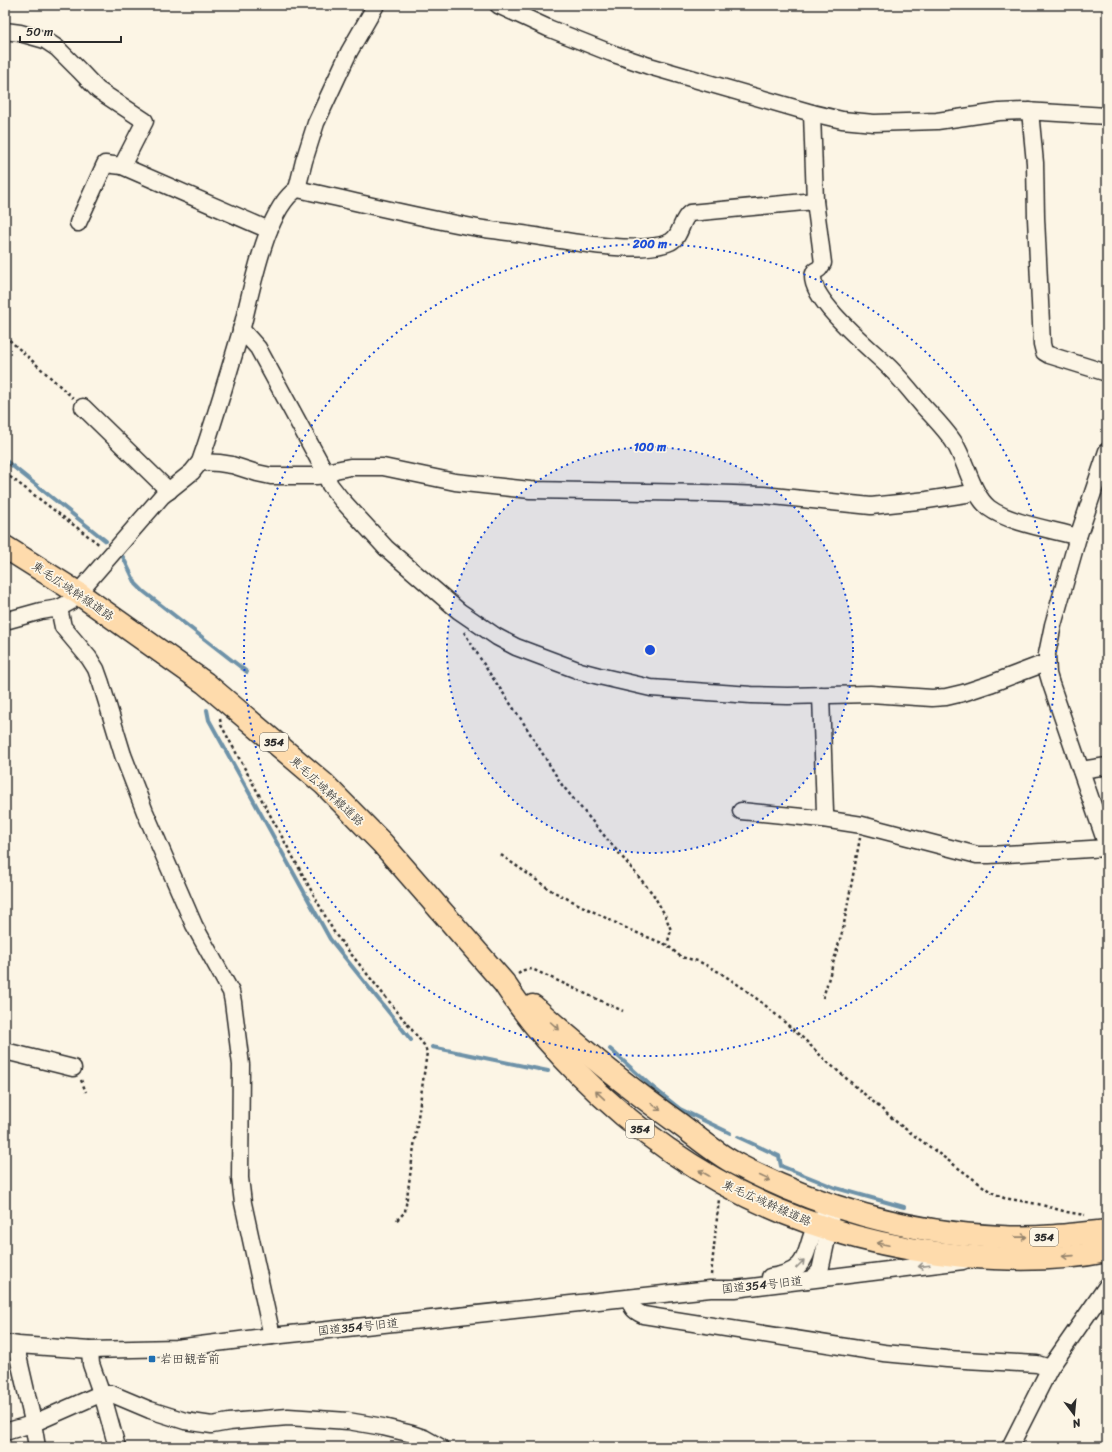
<svg xmlns="http://www.w3.org/2000/svg" width="1112" height="1452" font-family="Sriracha,'Klee One',sans-serif">
  <rect width="100%" height="100%" fill="#fcf5e5"/>
  <filter id="ink" filterUnits="userSpaceOnUse"><feTurbulence type="fractalNoise" baseFrequency=".025" numOctaves="2"/><feDisplacementMap in="SourceGraphic" scale="8" xChannelSelector="R" yChannelSelector="G"/><feConvolveMatrix kernelMatrix="1 2 1 2 8 2 1 2 1" color-interpolation-filters="sRGB"/></filter>
  <g filter="url(#ink)">
    <g fill="none" stroke-linecap="round" stroke-linejoin="round">
      <g stroke="#6e92a8" stroke-width="4">
        <path d="M5 460 106 541"/>
        <path d="M123 557 136 584 143 591 247 672"/>
        <path d="M207 710 209 720 330 939 411 1040"/>
        <path d="M432 1047 548 1071"/>
        <path d="M610 1049 650 1085 680 1109 730 1133"/>
        <path d="M738 1137 779 1156 781 1166 836 1188 904 1207"/>
      </g>
      <g stroke="#2b2b2b" stroke-width="19">
        <g id="minor">
          <path d="M498 5 548 28 611 53 649 66 812 113 842 120 874 123 937 121 999 112 1025 111 1107 116"/>
          <path d="M5 31 20 33 45 40 57 48 79 70 98 90 145 121 122 166"/>
          <path d="M1030 111 1035 163 1036 218 1042 344 1044 352 1049 355 1107 373"/>
          <path d="M812 113 815 201 823 263 819 269 815 271C814 273 813 275 813 277 813 303 872 350 890 368 902 380 913 394 924 407 935 419 947 431 955 444 967 464 972 494 989 508 1009 523 1054 530 1078 537"/>
          <path d="M297 189 304 161 316 123 349 52 376 5"/>
          <path d="M78 223 105 164 122 166 269 230"/>
          <path d="M241 329 258 348 322 466 330 485 341 499 386 548 459 611 497 637 516 647 580 671 599 676 651 688 751 695 788 696 870 694 932 698 946 697 963 693 990 684 1040 665 1047 663"/>
          <path d="M83 407 169 491"/>
          <path d="M1107 451 1078 537 1053 625 1047 654 1048 674 1051 684 1107 846"/>
          <path d="M200 462 219 463 232 465 257 473 271 476H316L325 475 335 470 350 467H383L455 482 530 490 704 493 763 495 871 506 927 500 966 494 976 491"/>
          <path d="M59 608 63 627 89 658 96 669 101 683 123 755 145 812 194 925 231 992 233 1002 241 1065 240 1178 243 1203 272 1336"/>
          <path d="M5 621 41 611 59 608 70 602 162 496 192 472 200 462C215 419 228 375 241 331 251 295 265 209 297 189 357 202 417 217 478 228 495 231 512 232 529 235 562 240 640 256 670 242 682 236 680 220 690 213L815 201"/>
          <path d="M821 695 825 812 823 819"/>
          <path d="M1081 770 1107 766"/>
          <path d="M741 811 823 819 862 825 977 855H989L1107 848"/>
          <path d="M5 1051 73 1068"/>
          <path d="M770 1277C818 1270 800 1244 822 1217"/>
          <path d="M807 1280 963 1261"/>
          <path d="M630 1298C631 1308 634 1311 643 1315L884 1353 947 1359 1037 1364 1050 1368"/>
          <path d="M5 1343 18 1345 90 1350 176 1348 272 1336 710 1289H735L807 1280 813 1278 820 1271 829 1229 832 1205"/>
          <path d="M18 1345V1356L32 1417 37 1447"/>
          <path d="M90 1350 91 1364 105 1404 117 1447"/>
          <path d="M5 1432 32 1424 100 1394H112L150 1410 185 1421 212 1425 229 1422 288 1417 348 1421 383 1427 412 1434 424 1438 440 1447"/>
          <path d="M1010 1447 1050 1368 1107 1286"/>
        </g>
      </g>
      <g stroke="#2b2b2b" stroke-width="25">
        <g id="highway">
          <path d="M5 547 78 593 205 683 324 784 382 843 504 983C526 1017 551 1046 579 1074 685 1181 814 1242 964 1256 1009 1260 1063 1260 1107 1251"/>
          <path d="M533 1006C580 1048 626 1086 678 1123 697 1137 715 1153 736 1164 817 1207 909 1233 1001 1237 1036 1239 1072 1235 1107 1231"/>
        </g>
      </g>
      <g stroke="#2b2b2b" stroke-width="2.5" stroke-dasharray="3 3" stroke-linecap="butt">
        <path d="M5 336 73 398"/>
        <path d="M5 473 100 545"/>
        <path d="M464 632 488 671 523 722 562 785 653 894 665 915 671 930 667 945"/>
        <path d="M220 719 221 725 335 934 424 1045 427 1052 405 1212 395 1222"/>
        <path d="M501 855 552 891 630 930 667 945 681 957 698 961 719 972 743 988 766 1006 804 1039 824 1059 900 1125 991 1192 1004 1198 1038 1204 1067 1212 1085 1215"/>
        <path d="M518 974 524 970 532 969 623 1011"/>
        <path d="M823 998 843 929 860 838"/>
        <path d="M81 1080 86 1092"/>
        <path d="M711 1275 719 1199"/>
      </g>
      <use href="#minor" stroke="#fcf5e5" stroke-width="16"/>
      <use href="#highway" stroke="#fedbac" stroke-width="22"/>
    </g>
    <defs><path id="oneway-shaft" d="M-6 0H5M1.5-3L5.5 0L1.5 3" fill="none" stroke-width="1.6" stroke-linecap="round" stroke-linejoin="round"/></defs>
    <g stroke="#94836c">
      <use href="#oneway-shaft" transform="translate(555 1026) rotate(42)"/>
      <use href="#oneway-shaft" transform="translate(600 1095) rotate(-137)"/>
      <use href="#oneway-shaft" transform="translate(656 1107) rotate(36)"/>
      <use href="#oneway-shaft" transform="translate(704 1173) rotate(-150)"/>
      <use href="#oneway-shaft" transform="translate(765 1178) rotate(25)"/>
      <use href="#oneway-shaft" transform="translate(1021 1237) rotate(-1)"/>
      <use href="#oneway-shaft" transform="translate(883 1244) rotate(-168)"/>
      <use href="#oneway-shaft" transform="translate(1068 1256) rotate(176)"/>
    </g>
    <g stroke="#949088">
      <use href="#oneway-shaft" transform="translate(800 1264) rotate(-45)"/>
      <use href="#oneway-shaft" transform="translate(924 1266) rotate(173)"/>
    </g>
  </g>
  <circle cx="650" cy="650" r="203" fill="#1d4ed8" fill-opacity=".12"/>
  <g fill="none" stroke="#1d4ed8" stroke-width="2" stroke-dasharray="2 4">
    <circle cx="650" cy="650" r="203"/>
    <circle cx="650" cy="650" r="406"/>
  </g>
  <rect fill="#1f6fb2" stroke="#fcf5e5" stroke-width="1.5" x="148" y="1355" width="8" height="8" rx="2"/>
  <g text-anchor="middle" stroke-width="3.5" stroke-linejoin="round" paint-order="stroke">
    <g fill="#fcf5e5" stroke="#6a6863" stroke-width="1">
      <rect x="260" y="733" width="28" height="18" rx="3"/>
      <rect x="626" y="1120" width="28" height="18" rx="3"/>
      <rect x="1030" y="1228" width="28" height="18" rx="3"/>
    </g>
    <g font-size="11" font-weight="bold" fill="#2b2b2b">
      <text x="274" y="746">354</text>
      <text x="640" y="1133">354</text>
      <text x="1044" y="1241">354</text>
    </g>
    <g font-size="12" fill="#2b2b2b" stroke="#fcf5e5">
      <text transform="translate(73 591) rotate(34)" y="4">東毛広域幹線道路</text>
      <text transform="translate(327 791) rotate(43)" y="4">東毛広域幹線道路</text>
      <text transform="translate(767 1203) rotate(24)" y="4">東毛広域幹線道路</text>
      <text transform="translate(762 1285) rotate(-6)" y="4">国道354号旧道</text>
      <text transform="translate(358 1327) rotate(-6)" y="4">国道354号旧道</text>
    </g>
    <g font-size="12" fill="#2b2b2b" stroke="#fcf5e5" text-anchor="start">
      <text x="160" y="1363">岩田観音前</text>
    </g>
  </g>
  <circle cx="650" cy="650" r="6" fill="#1d4ed8" stroke="#fcf5e5" stroke-width="2"/>
  <g font-size="12" text-anchor="middle" font-weight="bold" fill="#1d4ed8" stroke="#fcf5e5" stroke-width="3.5" stroke-linejoin="round" paint-order="stroke">
    <text x="650" y="248">200 m</text>
    <text x="650" y="451">100 m</text>
  </g>
  <rect width="1112" height="1452" fill="none" stroke="#fcf5e5" stroke-width="20"/>
  <rect x="10" y="10" width="1092" height="1432" fill="none" stroke="#2b2b2b" stroke-width="1.5" filter="url(#ink)"/>
  <g transform="translate(1074 1414) rotate(164)" stroke="#fcf5e5" stroke-width="3" paint-order="stroke">
  <path d="M0-3L7 15L0 10L-7 15Z" fill="#2b2b2b"/>
  <text y="-6" font-size="11" font-weight="bold" text-anchor="middle" fill="#2b2b2b">N</text>
  </g>
  <path d="M20 36v6h101v-6" fill="none" stroke="#2b2b2b" stroke-width="2"/>
  <text x="26" y="36" font-size="12" fill="#2b2b2b" stroke="#fcf5e5" stroke-width="3" paint-order="stroke">50 m</text>
</svg>
